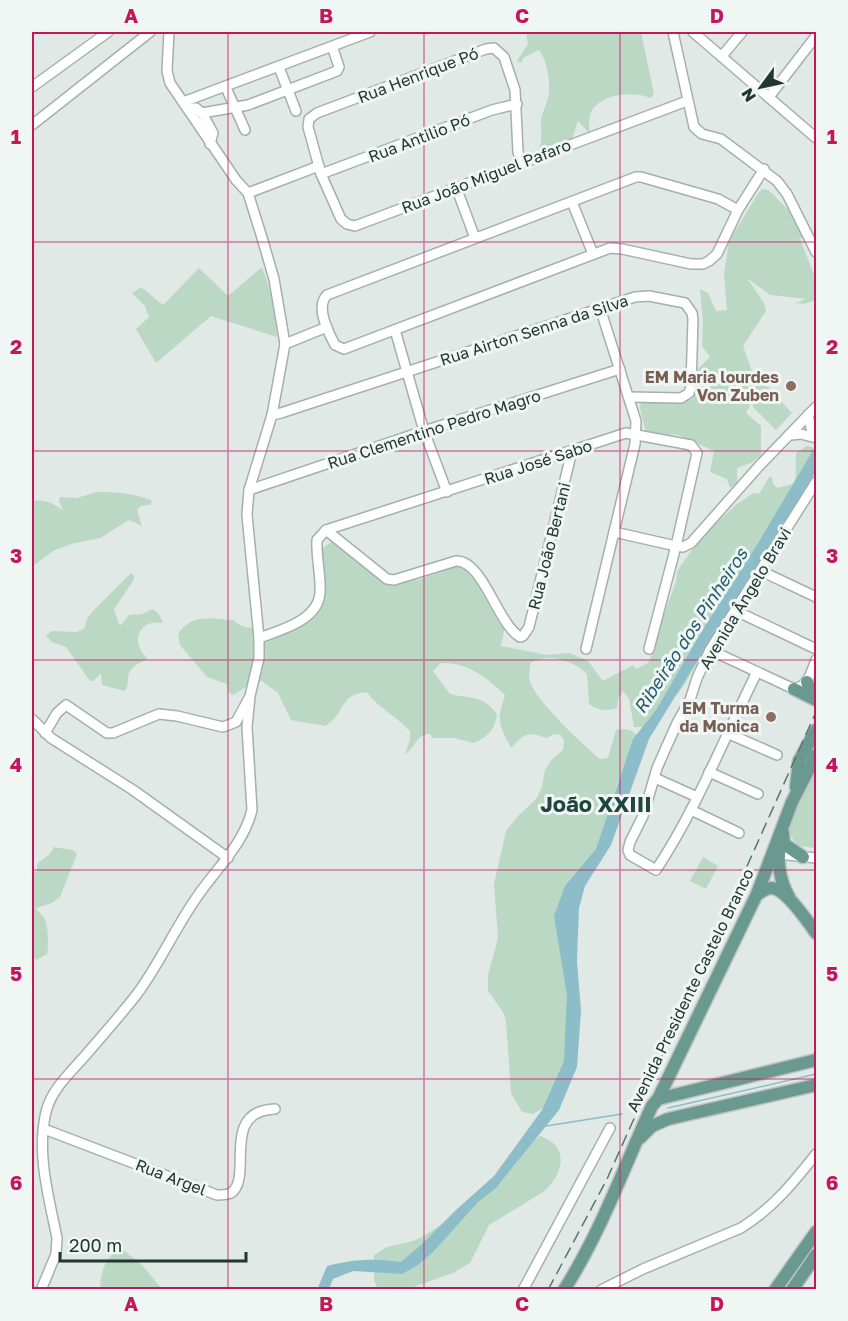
<svg xmlns="http://www.w3.org/2000/svg" width="848" height="1321" font-family="'Golos Text',sans-serif">
  <rect width="100%" height="100%" fill="#e0e9e5"/>
  <g fill="#bbd8c4">
    <path d="M526 32H641L654 94 651 98C634 91 603 93 592 110 588 118 589 126 590 134L578 121 571 142 564 146 555 145 541 154 538 152C544 138 540 133 541 119 543 110 549 100 549 92 550 79 547 60 539 50L523 58 522 63 517 61 528 44Z"/>
    <path d="M763 189 768 190 773 194 802 225 805 235 800 239 816 280V300L804 304 795 303 806 299 770 295 747 278 764 303 766 311 743 346 756 382 767 386 792 413 776 430 752 406 766 389 756 393 746 413 761 426V455L751 463 737 468V484L730 488 727 479 710 472 714 451 678 435 646 433 640 408 641 398 670 404 693 399 698 388V369L710 357 702 346 703 324 700 289 708 293 716 311 727 310 724 274 729 241 759 192Z"/>
    <path d="M262 267C271 290 275 312 277 337L211 316 156 363 136 329 149 317 145 306 132 293 141 287 163 305 199 268 228 296Z"/>
    <path d="M807 446 812 447 816 451 740 587 735 603 682 688 650 727H634L629 699 623 691 618 699 617 708C606 711 599 711 589 704L587 674C572 660 549 653 530 663 530 668 529 673 529 677 531 698 584 745 600 759L608 758 616 730C628 728 633 729 640 740L618 781 598 852 573 901 577 1053 550 1104 533 1114 522 1112 511 1093 506 1021 503 1012 488 991V975L498 938 494 884 506 831 519 815 536 799 542 787 545 770 552 759 563 750 564 740 560 735 554 734 547 738C527 732 526 732 511 748 499 724 496 721 505 695 488 678 467 662 441 663L433 671 450 694C470 699 485 695 497 715 494 731 488 736 474 743L454 738H432L430 734C417 734 414 748 405 755L410 739V731C395 715 379 709 367 692 337 695 347 713 325 726L291 720 278 693 262 681 252 683 233 695 228 692 227 684 207 677 180 645 178 634C192 612 212 619 233 620 240 627 249 629 259 627L263 633 301 623 318 596 319 563 323 548 333 541 395 584 421 579 463 563 471 571 470 574 474 579 501 626 505 627 501 646 547 655 569 653 588 661 603 681 633 665 636 669 648 663 656 647 654 640 676 582 677 571 701 537 736 505 753 493 759 494 769 477H772L773 484 777 488 793 484C799 474 793 463 797 452Z"/>
    <path d="M96 492C114 492 136 493 152 501L150 505 141 506 137 510 142 526 129 520 100 538 71 544 53 551 32 567V501C45 499 52 503 63 510L59 501 60 497 77 498Z"/>
    <path d="M131 573 134 576 133 581 114 609 119 624 121 625 129 615 142 614 153 609 159 614 163 623C140 619 129 640 147 658 142 663 134 664 130 671 126 678 130 684 125 691L102 685 101 673 93 681H90L66 647 52 642 46 636 52 631 76 632 84 629 87 619 93 611Z"/>
    <path d="M816 768V848L798 846C794 841 790 836 789 829 789 815 809 781 816 768Z"/>
    <path d="M54 847 73 850 77 854 60 897 52 903 36 908C38 913 43 915 45 920 48 924 49 949 47 954L36 960 32 956V873L37 871V864L50 854Z"/>
    <path d="M703 857 718 866 706 889 690 881Z"/>
    <path d="M540 1136C571 1146 563 1176 543 1192L489 1225 470 1263 453 1273 408 1289H378L374 1280V1255L387 1247 413 1241 422 1237 467 1208 514 1166 532 1142Z"/>
    <path d="M122 1249 142 1265 162 1289H108L100 1286C102 1269 105 1256 122 1249Z"/>
  </g>
  <path fill="#8dbdc8" d="M815 447H816V470L804 495 694 666 649 739 611 845 585 886 579 908 577 961 581 1011 577 1067 559 1110 495 1189 478 1202 434 1251 418 1265 402 1274 353 1271 333 1279 329 1289 317 1290 327 1266C354 1259 373 1258 401 1262L421 1245 457 1209 494 1176 542 1110 564 1061 567 995 554 916 565 886 596 849 633 739 656 710 705 626 760 540Z"/>
  <g fill="none" stroke-linecap="round" stroke-linejoin="round">
    <g stroke="#8dbdc8" stroke-width="1.5">
      <path d="M668 1108 816 1074"/>
      <path d="M546 1126 622 1114"/>
    </g>
    <g stroke="#a3b0ac" stroke-width="12">
      <g id="minor">
        <path d="M673 32 694 127 702 134 721 139 777 181 787 194 816 252"/>
        <path d="M693 32 816 138"/>
        <path d="M722 56 742 32"/>
        <path d="M280 70 296 111"/>
        <path d="M32 87 108 32"/>
        <path d="M227 90 245 130"/>
        <path d="M769 97 816 36"/>
        <path d="M183 102 370 32"/>
        <path d="M187 108H196L202 113 213 133 210 144"/>
        <path d="M202 113 248 105 337 71 339 67 333 49"/>
        <path d="M32 125 150 32"/>
        <path d="M521 162 518 152 515 90 504 57 494 48 486 49 317 113 309 119 308 127 321 174 341 219 347 224 355 226 687 101"/>
        <path d="M321 174 492 110 517 104"/>
        <path d="M456 187 475 238"/>
        <path d="M248 193 319 166"/>
        <path d="M572 202 593 254"/>
        <path d="M738 210 718 199 641 177H636L327 295C315 307 328 332 335 345L344 349 610 248 622 249 691 264H703L709 261 717 254 738 210 764 169"/>
        <path d="M395 330 424 431 447 492"/>
        <path d="M285 344 327 327"/>
        <path d="M272 415 281 413 635 297 649 296 685 303 692 313 693 319 691 386 689 393 681 398 629 397"/>
        <path d="M808 415 811 428 816 437"/>
        <path d="M791 435 801 434 816 438"/>
        <path d="M249 490 424 431 620 369"/>
        <path d="M326 530 387 579 394 580 456 561C483 560 497 623 520 637L523 636 529 627 572 451"/>
        <path d="M614 532 676 546 683 547 691 543 760 465 816 407"/>
        <path d="M761 571 816 597"/>
        <path d="M736 611 816 649"/>
        <path d="M259 638C281 630 319 620 320 592 321 575 316 557 317 540L326 530 626 433 691 445 697 453 676 546 649 649"/>
        <path d="M586 649 635 444 636 421 600 308"/>
        <path d="M710 650 794 689C809 686 811 672 816 660"/>
        <path d="M757 672C724 738 697 808 656 870L630 855 628 850 630 842 643 816 657 768 677 723 690 700 697 678 710 650 816 482"/>
        <path d="M32 719 51 738 133 790 228 858"/>
        <path d="M45 733 57 713 66 705 107 733H113L159 714 177 716 223 727 236 722 249 698"/>
        <path d="M727 733 777 755"/>
        <path d="M709 772 758 794"/>
        <path d="M655 778 697 797"/>
        <path d="M691 810 739 833"/>
        <path d="M778 854 816 858"/>
        <path d="M44 1129 217 1195C222 1195 227 1195 231 1193 254 1177 219 1111 275 1109"/>
        <path d="M41 1290 56 1254 57 1238C49 1198 36 1153 46 1112 51 1090 70 1073 84 1057 102 1036 120 1016 137 994 160 963 176 926 199 894 218 867 244 843 252 810L247 727 250 696 259 658V638L247 515 249 490 272 415 285 344 274 279 263 241 248 193 236 180 170 83 167 71 169 32"/>
        <path d="M523 1290 610 1128"/>
        <path d="M601 1290 643 1269 741 1228C772 1209 794 1182 816 1154"/>
      </g>
    </g>
    <g stroke="#bdc3c2" stroke-width="15">
      <g id="major">
        <path d="M807 682 810 689 816 694"/>
        <path d="M794 689 816 700"/>
        <path d="M796 787 799 761 816 730"/>
        <path d="M783 833 784 844 803 857"/>
        <path d="M780 845C777 863 780 881 789 897"/>
        <path d="M757 894C762 892 766 888 771 888 786 888 807 921 816 933"/>
        <path d="M658 1099 816 1060"/>
        <path d="M640 1138 652 1126 668 1119 816 1085"/>
        <path d="M564 1290C601 1232 624 1167 652 1106L658 1099 757 894 792 802 816 755"/>
        <path d="M775 1290 816 1232"/>
        <path d="M792 1290 816 1255"/>
      </g>
    </g>
    <use href="#minor" stroke="#fff" stroke-width="9"/>
    <use href="#major" stroke="#69998f" stroke-width="12"/>
    <path stroke="#5d736e" stroke-width="1.5" stroke-dasharray="12 6" stroke-linecap="butt" d="M548 1290 607 1179 816 712"/>
  </g>
  <path fill="none" stroke="#c2185b" stroke-width="1.5" stroke-opacity="0.55" d="M228 32V1290M424 32V1290M620 32V1290M32 242H816M32 451H816M32 660H816M32 870H816M32 1079H816"/>
  <g fill="#8d6e63" stroke="#eff6f3" stroke-width="2">
    <circle cx="791" cy="386" r="6"/>
    <circle cx="771" cy="717" r="6"/>
  </g>
  <g text-anchor="middle" stroke-width="6" stroke-linejoin="round" paint-order="stroke">
    <g font-size="16" fill="#223732" stroke="#eff6f3">
      <text transform="translate(418 75) rotate(-21)" y="6">Rua Henrique Pó</text>
      <text transform="translate(419 138) rotate(-21)" y="6">Rua Antilio Pó</text>
      <text transform="translate(486 176) rotate(-21)" y="6">Rua João Miguel Pafaro</text>
      <text transform="translate(534 330) rotate(-18)" y="6">Rua Airton Senna da Silva</text>
      <text transform="translate(434 429) rotate(-18)" y="6">Rua Clementino Pedro Magro</text>
      <text transform="translate(538 462) rotate(-18)" y="6">Rua José Sabo</text>
      <text transform="translate(549 546) rotate(-76)" y="6">Rua João Bertani</text>
      <text transform="translate(745 598) rotate(-59)" y="6">Avenida Ângelo Bravi</text>
      <text transform="translate(690 990) rotate(-64)" y="6">Avenida Presidente Castelo Branco</text>
      <text transform="translate(171 1177) rotate(21)" y="6">Rua Argel</text>
    </g>
    <g font-size="16" font-weight="bold" fill="#785e54" stroke="#eff6f3" text-anchor="end">
      <text x="779" y="383">EM Maria lourdes<tspan x="779" dy="18">Von Zuben</tspan></text>
      <text x="759" y="714">EM Turma<tspan x="759" dy="18">da Monica</tspan></text>
    </g>
    <g font-size="18" font-style="italic" fill="#245d6c" stroke="#eff6f3">
      <text transform="translate(691 631) rotate(-57)" y="6">Ribeirão dos Pinheiros</text>
    </g>
    <g font-size="22" font-weight="bold" fill="#21463f" stroke="#eff6f3">
      <text x="596" y="812">João XXIII</text>
    </g>
  </g>
  <rect width="848" height="1321" fill="none" stroke="#eff6f3" stroke-width="66"/>
  <g transform="translate(761 87) rotate(237)" stroke="#eff6f3" stroke-width="4.5" paint-order="stroke">
  <path d="M0-4.5L10 22L0 15L-10 22Z" fill="#223732"/>
  <text y="-9" font-size="16" font-weight="bold" text-anchor="middle" fill="#223732">N</text>
  </g>
  <path d="M60 1252v9h186v-9" fill="none" stroke="#223732" stroke-width="3"/>
  <text x="69" y="1252" font-size="18" fill="#223732" stroke="#eff6f3" stroke-width="4.5" paint-order="stroke">200 m</text>
  <rect x="33" y="33" width="782" height="1255" fill="none" stroke="#c2185b" stroke-width="2"/>
  <g font-size="20" text-anchor="middle" font-weight="bold" fill="#c2185b">
    <text x="131" y="23">A</text>
    <text x="326" y="23">B</text>
    <text x="522" y="23">C</text>
    <text x="717" y="23">D</text>
    <text x="16" y="144">1</text>
    <text x="832" y="144">1</text>
    <text x="16" y="354">2</text>
    <text x="832" y="354">2</text>
    <text x="16" y="563">3</text>
    <text x="832" y="563">3</text>
    <text x="16" y="772">4</text>
    <text x="832" y="772">4</text>
    <text x="16" y="981">5</text>
    <text x="832" y="981">5</text>
    <text x="16" y="1190">6</text>
    <text x="832" y="1190">6</text>
    <text x="131" y="1311">A</text>
    <text x="326" y="1311">B</text>
    <text x="522" y="1311">C</text>
    <text x="717" y="1311">D</text>
  </g>
</svg>
